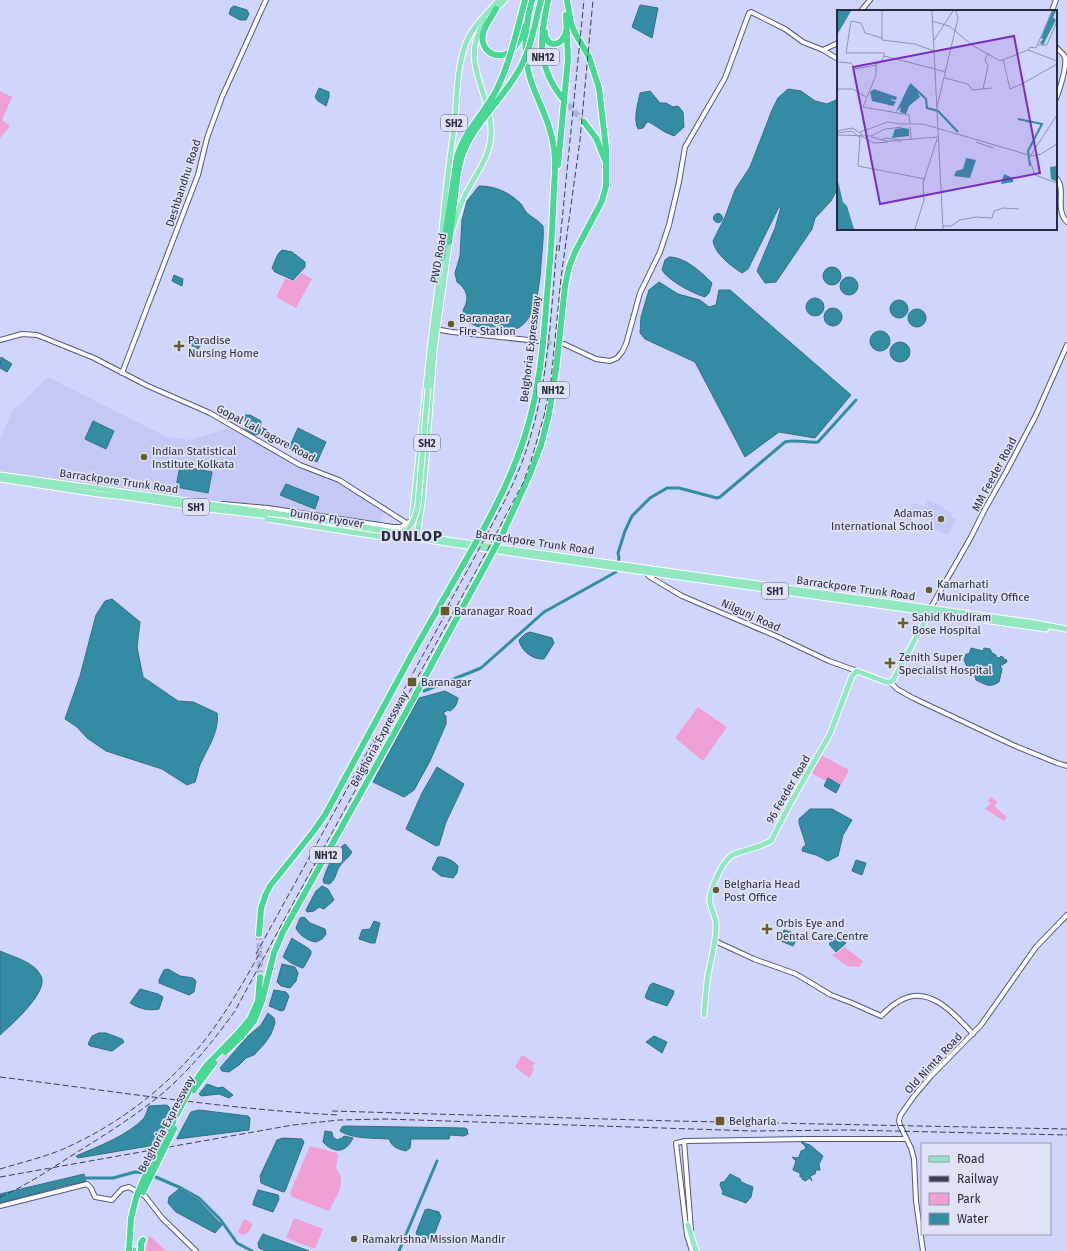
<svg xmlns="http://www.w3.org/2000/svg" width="1067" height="1251" font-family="'Fira Sans',sans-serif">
  <rect width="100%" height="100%" fill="#d0d5fd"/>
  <g fill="#c3c8f5">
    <path d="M48 377 167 437 191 440 228 428 346 486 383 513 379 523 0 474V440L13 409 22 403Z"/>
    <path d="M928 500 944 507 943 509 952 513 951 517 956 519 948 535 932 528 935 521 930 519 929 521H927L928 518 916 513 912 521 920 524 917 531 907 527 909 523 907 522 914 503 925 507Z"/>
  </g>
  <g fill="#ee9fd4">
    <path d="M0 91 12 97 2 120 10 126 0 138Z"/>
    <path d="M302 273 312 279 296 308 276 297 285 279 294 281Z"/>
    <path d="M698 707 727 727 703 761 675 738Z"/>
    <path d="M821 755 849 770 841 785 828 778 826 781 811 773Z"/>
    <path d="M990 797 998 802 994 806 1007 817 1004 821 985 809 991 803 988 801Z"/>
    <path d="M844 947 863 961 859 967 847 966 832 955 840 951Z"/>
    <path d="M522 1055 535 1063 532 1066 534 1068 532 1074 529 1078 515 1067Z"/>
    <path d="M310 1146 337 1153 338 1155 336 1168C348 1183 336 1196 329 1211L292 1197 290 1193Z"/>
    <path d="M294 1218 323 1229 315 1249 286 1238Z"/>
    <path d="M244 1219 252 1223C252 1228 248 1234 243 1235L238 1232Z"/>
    <path d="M149 1235 166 1251H146Z"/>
  </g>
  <g fill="#348ca4" stroke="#306f85">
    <path d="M640 5 658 8 652 38 632 27Z"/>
    <path d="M234 6 247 10 249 14 246 20H240L229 14 231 8Z"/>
    <path d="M319 88 329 92V97L326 106 318 101 315 97Z"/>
    <path d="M788 89 801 91 815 101 827 104 838 99V188L831 201 815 218 812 229 776 282 765 283 757 271 775 228 781 207H779L748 269 742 273C731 266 715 254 713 241L725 217 735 190 750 167 772 110 778 98Z"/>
    <path d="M650 91 660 103H666L673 107 678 106 683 112 684 127 674 136 665 132 649 122H647L643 128 638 129C633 119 638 104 640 93Z"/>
    <path d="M479 186C495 186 509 192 521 204 523 206 524 209 526 212 531 217 538 220 543 226 544 238 542 250 541 263 540 281 537 321 516 329 511 331 506 330 501 330 488 330 476 327 466 321L463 310C470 299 467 289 457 282L455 273 460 256 462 220 467 201Z"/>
    <circle cx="718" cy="218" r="4.5"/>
    <path d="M282 250 292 252 305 262V267L293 280 275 272 272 268 278 254Z"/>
    <path d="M669 257C685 257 701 272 712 283L709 293 705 297C692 293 669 281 662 270L665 260Z"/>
    <circle cx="832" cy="276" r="9"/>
    <path d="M174 275 183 279 182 286 172 281Z"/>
    <circle cx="849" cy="286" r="9"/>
    <path d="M659 282 678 294 700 300 709 307 716 305 719 290H730L851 395 815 438 779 432 745 457 695 362 645 339 640 333 641 317 649 290Z"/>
    <circle cx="815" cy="307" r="9"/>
    <circle cx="899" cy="309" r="9"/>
    <circle cx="833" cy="317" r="9"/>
    <circle cx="917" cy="318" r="9"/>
    <circle cx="880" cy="341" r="10"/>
    <path d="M194 336C200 339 203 343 198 349L191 345Z"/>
    <circle cx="900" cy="352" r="10"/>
    <path d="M1 357 12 364 7 372 0 368Z"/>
    <path d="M245 415H250L261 421 260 433 255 435 245 429Z"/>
    <path d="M93 421 114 431 106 449 85 439Z"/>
    <path d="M298 428 326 442 317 462 289 448Z"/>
    <path d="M180 466 212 472 208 493 176 487Z"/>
    <path d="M286 484 319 497 315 509 280 495Z"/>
    <path d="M112 599 140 622 137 647 143 677 178 701 193 702 217 713C220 732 206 750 199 767 198 772 197 777 195 782L187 785 162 769 106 751 87 738 77 727 65 719 80 676 96 615 105 601Z"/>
    <path d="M530 632 552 638 554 643 544 659C533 660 521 651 519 640L525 634Z"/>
    <path d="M971 648 983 651 984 648 990 649 992 653 996 655V657L999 658 1001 656 1004 658V661L1006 659 1007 662 1000 666 1002 669 999 682C990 688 986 685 976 680L974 673 976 672 968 669 964 660 966 654H969Z"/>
    <path d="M445 691 458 698C457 704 455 708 450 711L448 710 443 713 446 716V724L430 761 414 790 404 797 373 782 419 698Z"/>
    <path d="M437 767 464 784 446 822 439 845 436 846 406 829 422 793Z"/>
    <path d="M828 778 840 785 836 793 824 786Z"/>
    <path d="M810 809H832L852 820 843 835 838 856 828 861 816 855 802 851 803 847 806 845 799 823V819Z"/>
    <path d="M345 844 352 852C349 858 343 861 339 867 336 873 335 881 329 884L324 883 323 880C327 868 334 851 345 844Z"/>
    <path d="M438 857C444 856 454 861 458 866L457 873 453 878 441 876 432 869Z"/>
    <path d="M856 860 866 863 862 875 852 871Z"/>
    <path d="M322 886 328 889 334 900 324 909 319 907 314 911 307 912 306 910 316 891Z"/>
    <path d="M304 917 310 923 325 929 326 934 322 939 316 942C308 941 299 935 296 928L300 918Z"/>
    <path d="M374 921 380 923 375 943H371L359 939 362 930 370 929Z"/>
    <path d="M784 930 791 932 794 936V937L796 940 793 946 781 941Z"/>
    <path d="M836 936 846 943 836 952 829 944Z"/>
    <path d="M292 938C298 943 307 946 311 951V954L304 967 302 968 291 963 283 957Z"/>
    <path d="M0 951C13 957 35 962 41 976 49 992 11 1025 0 1035Z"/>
    <path d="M282 964 295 967 298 973 296 981 290 988 281 986 277 982Z"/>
    <path d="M168 969 180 976 193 978 196 981 194 992 189 995 159 983V980L164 970Z"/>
    <path d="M653 983 674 991 673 995 667 1006 647 999 645 997 650 985Z"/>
    <path d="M140 989 158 994 163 997 159 1009C148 1011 140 1009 130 1003Z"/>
    <path d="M274 990 286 992 289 996 284 1010 281 1011 269 1006Z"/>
    <path d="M268 1013 274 1018 275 1023 271 1034 265 1043 254 1055 246 1058 239 1065 229 1072 222 1071 220 1068 247 1037 261 1025Z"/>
    <path d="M99 1033H106L122 1039 124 1042 112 1051 90 1046 88 1044 92 1036Z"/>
    <path d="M654 1036 667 1042 662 1053 646 1042Z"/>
    <path d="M207 1084 218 1088 223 1087 233 1095 229 1098 219 1094 201 1096 199 1094Z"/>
    <path d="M167 1105 172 1110 171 1116 155 1145 78 1158 76 1156C97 1147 129 1135 144 1118 146 1115 147 1110 149 1106Z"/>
    <path d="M199 1110 248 1116 250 1118 249 1130 177 1139V1138L191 1112Z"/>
    <path d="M345 1126 465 1128 467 1129 468 1134 464 1136 450 1135 449 1139H411L410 1148 406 1151C397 1149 392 1147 389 1139 374 1138 352 1139 340 1131L342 1127Z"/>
    <path d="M325 1131 332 1132 333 1137 337 1140 342 1138 344 1136 353 1138C346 1153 334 1154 323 1142Z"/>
    <path d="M283 1138 302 1139 304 1142 285 1191 283 1192 261 1183 260 1176 277 1140Z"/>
    <path d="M801 1142 810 1145 823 1156 819 1164 820 1170H816L815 1174 810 1176 812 1181 810 1178 805 1181 802 1179V1176L800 1177V1173L793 1170 796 1161 792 1157 796 1158 799 1157 801 1151 806 1149 805 1146Z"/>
    <path d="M84 1174 86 1182 68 1185 0 1203V1194Z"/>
    <path d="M730 1174 740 1179 741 1182 753 1187 751 1197 746 1203 722 1194 723 1192 720 1185 721 1182H724Z"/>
    <path d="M179 1189 198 1200 222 1225 215 1233 176 1212 168 1203 169 1197Z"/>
    <path d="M258 1190 278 1195 279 1199 273 1212 253 1205V1203Z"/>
    <path d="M428 1209 439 1212 441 1217 432 1240 417 1235 416 1233 425 1210Z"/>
    <path d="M263 1234 309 1251H266L259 1248 258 1243Z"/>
  </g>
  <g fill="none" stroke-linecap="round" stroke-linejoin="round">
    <g stroke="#348ca4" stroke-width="3">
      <path d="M424 691 481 668 544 612 616 572 619 558 618 553 625 531 632 516 650 498 667 488H679L717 498 720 497 785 442C796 439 807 443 818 442L856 400"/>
      <path d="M151 1175 181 1188 199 1198 220 1219 237 1243 252 1251"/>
      <path d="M83 1178H113L135 1172 146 1173"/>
      <path d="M399 1251 437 1161"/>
    </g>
    <path stroke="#aeb3d7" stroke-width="4" stroke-dasharray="4 2" stroke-linecap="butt" d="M542 342 561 344"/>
    <g stroke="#aeb3d7" stroke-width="6" stroke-dasharray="6 3" stroke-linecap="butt">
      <path d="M562 98 584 122"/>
      <path d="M259 934 260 977"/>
    </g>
    <g stroke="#535681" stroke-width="6">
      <g id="minor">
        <path d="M861 11 870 0"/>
        <path d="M1052 11 1056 0"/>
        <path d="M1056 47C1058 50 1063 53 1065 57 1067 68 1060 88 1056 99"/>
        <path d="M823 50 838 43"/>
        <path d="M1056 178C1067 189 1054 209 1067 222"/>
        <path d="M435 329 452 332 538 341"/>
        <path d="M0 340 22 334 37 335 94 358 148 386 210 413 300 465 339 480 408 524"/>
        <path d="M564 344 596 359 610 361 617 358 622 352 626 344 640 293 660 252 669 225 679 182 685 147 725 78 749 13 751 12 785 29 803 42 823 50 838 59"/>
        <path d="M122 373 198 175 207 138 222 97 266 0"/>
        <path d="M223 504 268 508 393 527H401L409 522"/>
        <path d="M645 572 650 577 682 596 776 636 829 661 857 671"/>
        <path d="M930 609 971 537 985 509 1006 472 1036 415 1067 345"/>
        <path d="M890 682 897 689 913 698 1013 745 1057 763 1067 766"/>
        <path d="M715 941 754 959 796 974 831 995 852 1003 881 1016C886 1011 892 1005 898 1002 927 982 955 1014 973 1034"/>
        <path d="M684 1141 691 1230"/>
        <path d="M0 1206 87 1184 91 1188 95 1197 112 1200 122 1189 129 1187 145 1196 162 1218 196 1251"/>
        <path d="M692 1251 687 1235 676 1143 687 1141 806 1139H906"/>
        <path d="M923 1251 916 1201 914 1159 911 1148 900 1125 899 1121 900 1116 914 1096 931 1076 981 1025 1036 947 1067 915"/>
      </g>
    </g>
    <g stroke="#fff" stroke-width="7">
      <g id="major">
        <path d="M494 11 505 0"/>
        <path d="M452 231C456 218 460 205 466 193 476 174 490 157 491 135 493 93 456 62 486 20"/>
        <path d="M441 247C443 204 450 161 455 119 457 94 457 67 466 43 473 26 487 13 499 0"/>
        <path d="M0 475 267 512 460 542 1029 622 1067 629"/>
        <path d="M0 479 98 494 126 497 207 509 278 517"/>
        <path d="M412 521 430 350 442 255"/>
        <path d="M356 529 518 554 1046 629"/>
        <path d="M417 536 422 503 426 458 434 350 450 238"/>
        <path d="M704 1015C705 1002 706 988 708 975 711 958 717 940 716 923 715 914 708 905 710 896 713 884 723 859 734 854L760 846 771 841 790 804 830 734 852 676 857 671 886 682H890L893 680 930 612"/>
        <path d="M688 1225 696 1251"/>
      </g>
    </g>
    <g stroke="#fff" stroke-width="8">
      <g id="highway">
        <path d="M548 0C540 40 536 64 562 98"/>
        <path d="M496 9C492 17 485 24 483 34 479 52 500 63 513 49 519 43 522 34 524 27"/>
        <path d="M545 32C545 48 563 48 566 31"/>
        <path d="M584 122 596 138 605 160"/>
        <path d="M558 165 568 59 566 15"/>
        <path d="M449 242 458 172 461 159"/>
        <path d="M442 258 457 157"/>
        <path d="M484 528C504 491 521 455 531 414 544 364 545 312 550 261 552 237 553 213 554 188 555 175 556 162 554 149 551 124 539 104 531 81 522 54 525 26 532 0"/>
        <path d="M502 535 530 474 541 445 549 414 556 370 565 286 569 267 575 252 602 201 606 186V148L599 88 589 57 575 33 571 23 567 0"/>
        <path d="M259 934 261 909 265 896 270 886 313 832 325 815 411 656 467 558"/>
        <path d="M250 1019 258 1001 260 977"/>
        <path d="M254 1021 262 1001 274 953 283 932 415 696 440 649"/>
        <path d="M133 1250V1251"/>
        <path d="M141 1251V1243L143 1240"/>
      </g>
    </g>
    <use href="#minor" stroke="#fff" stroke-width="4"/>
    <use href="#major" stroke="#92e7c0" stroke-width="5"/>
    <use href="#highway" stroke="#4ad796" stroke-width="6"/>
    <g stroke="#3a3d52" stroke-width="1" stroke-dasharray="6 3" stroke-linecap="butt">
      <path d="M559 251 584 0"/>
      <path d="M447 607C461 582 475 557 488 532 504 503 520 473 529 441 549 378 551 310 557 245"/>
      <path d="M374 744 451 604"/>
      <path d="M256 954 375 738"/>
      <path d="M0 1077C113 1091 224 1109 338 1115"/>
      <path d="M332 1111 674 1121 1067 1129"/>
      <path d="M0 1169C20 1163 41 1158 61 1150 114 1127 163 1091 200 1046 224 1017 243 983 261 951"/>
      <path d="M0 1177 293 1125 339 1120 385 1119 754 1131 849 1130 1067 1135"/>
      <path d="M0 1197C25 1186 48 1171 71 1156 103 1136 134 1117 163 1093 191 1069 214 1040 235 1011L284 920 487 551 523 483 531 461 544 416 551 381 561 278 580 140 593 0"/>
    </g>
    <g stroke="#fff" stroke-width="7" stroke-linecap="butt">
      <path id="major-bridge" d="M267 519 383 537C407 538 414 525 418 504L428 388"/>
    </g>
    <g stroke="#fff" stroke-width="8" stroke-linecap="butt">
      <g id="highway-bridge">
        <path d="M457 157C464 131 484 114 496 91 510 63 517 30 525 0"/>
        <path d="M461 159C472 125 498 105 516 75 531 52 534 26 541 0"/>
        <path d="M467 558 484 528"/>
        <path d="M440 649 502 535"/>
        <path d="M225 1052 242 1036 254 1021"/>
        <path d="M194 1090 214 1063"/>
        <path d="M143 1192 174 1129"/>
        <path d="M129 1251 131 1218 137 1195 146 1174 190 1089 206 1066 239 1032 250 1019"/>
      </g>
    </g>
    <use href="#major-bridge" stroke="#92e7c0" stroke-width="5"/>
    <use href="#highway-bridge" stroke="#4ad796" stroke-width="6"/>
  </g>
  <g fill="#655c29" stroke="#e0e3f8" stroke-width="1.5">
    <circle cx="451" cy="324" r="4"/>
    <path d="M177 340h4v4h4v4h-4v4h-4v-4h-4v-4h4z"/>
    <circle cx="144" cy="457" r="4"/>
    <circle cx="941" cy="519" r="4"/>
    <circle cx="929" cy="590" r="4"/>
    <rect x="440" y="606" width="10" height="10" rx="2"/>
    <path d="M901 617h4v4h4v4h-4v4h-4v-4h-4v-4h4z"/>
    <path d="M888 657h4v4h4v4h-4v4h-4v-4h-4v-4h4z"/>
    <rect x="407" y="677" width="10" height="10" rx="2"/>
    <circle cx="716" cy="890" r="4"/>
    <path d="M765 923h4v4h4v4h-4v4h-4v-4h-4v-4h4z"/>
    <rect x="715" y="1116" width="10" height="10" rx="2"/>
    <circle cx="354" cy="1239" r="4"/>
  </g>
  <g text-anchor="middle" stroke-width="3.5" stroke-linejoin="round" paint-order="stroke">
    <g fill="#e0e3f8" stroke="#5f6275" stroke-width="1">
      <rect x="527" y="49" width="32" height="16" rx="3"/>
      <rect x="441" y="115" width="26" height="16" rx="3"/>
      <rect x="537" y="382" width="32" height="16" rx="3"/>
      <rect x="414" y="435" width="26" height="16" rx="3"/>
      <rect x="183" y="499" width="26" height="16" rx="3"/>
      <rect x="762" y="583" width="26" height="16" rx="3"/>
      <rect x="310" y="847" width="32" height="16" rx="3"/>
    </g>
    <g font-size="10" font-weight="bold" fill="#282a3d">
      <text x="543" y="61">NH12</text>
      <text x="454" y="127">SH2</text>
      <text x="553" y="394">NH12</text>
      <text x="427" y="447">SH2</text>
      <text x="196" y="511">SH1</text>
      <text x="775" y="595">SH1</text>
      <text x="326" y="859">NH12</text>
    </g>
    <g font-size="11" fill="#282a3d" stroke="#e0e3f8">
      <text transform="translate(183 183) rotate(-72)" y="4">Deshbandhu Road</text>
      <text transform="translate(438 258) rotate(-80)" y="4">PWD Road</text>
      <text transform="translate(530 349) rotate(-83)" y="4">Belghoria Expressway</text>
      <text transform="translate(266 433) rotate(28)" y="4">Gopal Lal Tagore Road</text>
      <text transform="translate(994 474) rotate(-62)" y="4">MM Feeder Road</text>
      <text transform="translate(119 481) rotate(8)" y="4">Barrackpore Trunk Road</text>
      <text transform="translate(327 518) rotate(9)" y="4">Dunlop Flyover</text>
      <text transform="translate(535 542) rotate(8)" y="4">Barrackpore Trunk Road</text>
      <text transform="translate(856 588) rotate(8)" y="4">Barrackpore Trunk Road</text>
      <text transform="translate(751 615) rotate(24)" y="4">Nilgunj Road</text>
      <text transform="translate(379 739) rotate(-61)" y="4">Belghoria Expressway</text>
      <text transform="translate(788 789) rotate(-60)" y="4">96 Feeder Road</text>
      <text transform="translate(933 1063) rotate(-47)" y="4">Old Nimta Road</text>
      <text transform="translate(166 1124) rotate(-62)" y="4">Belghoria Expressway</text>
    </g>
    <g font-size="11" fill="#282a3d" stroke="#e0e3f8" text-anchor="start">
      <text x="459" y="322">Baranagar<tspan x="459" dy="13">Fire Station</tspan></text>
      <text x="188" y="344">Paradise<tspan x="188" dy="13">Nursing Home</tspan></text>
      <text x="152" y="455">Indian Statistical<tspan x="152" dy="13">Institute Kolkata</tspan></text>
      <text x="933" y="517" text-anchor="end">Adamas<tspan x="933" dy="13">International School</tspan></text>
      <text x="937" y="588">Kamarhati<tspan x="937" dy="13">Municipality Office</tspan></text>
      <text x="454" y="615">Baranagar Road</text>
      <text x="912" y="621">Sahid Khudiram<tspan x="912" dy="13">Bose Hospital</tspan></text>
      <text x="899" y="661">Zenith Super<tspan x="899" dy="13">Specialist Hospital</tspan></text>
      <text x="421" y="686">Baranagar</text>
      <text x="724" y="888">Belgharia Head<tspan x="724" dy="13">Post Office</tspan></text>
      <text x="776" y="927">Orbis Eye and<tspan x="776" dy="13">Dental Care Centre</tspan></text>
      <text x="729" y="1125">Belgharia</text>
      <text x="362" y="1243">Ramakrishna Mission Mandir</text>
    </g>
    <g font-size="15" font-weight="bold" letter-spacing="1" fill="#282a3d" stroke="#e0e3f8">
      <text x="412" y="541">DUNLOP</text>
    </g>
  </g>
  <g transform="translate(837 10)">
    <rect width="220" height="220" fill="#d0d5fd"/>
    <path d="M0 1H14L0 25ZM215 1H219L216 7 219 10 206 35 203 33 206 29 204 28ZM72 75 79 79 83 87 72 96 69 104 63 102 64 97 59 102ZM37 79 60 87 59 90 52 89 59 92 56 96 35 91 33 82ZM66 118 72 119V126L55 128 58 119ZM129 148 139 150 133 168 117 166 119 161 126 159ZM220 156V172L214 169 213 157ZM167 164 176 168V172L164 174ZM0 167 6 192 10 196 17 219H0Z" fill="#348ca4"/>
    <path fill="none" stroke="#348ca4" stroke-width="2" d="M73 74 89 89 90 98 101 101 121 122M181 109 205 114 191 141 193 156"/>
    <path fill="none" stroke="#8d91b0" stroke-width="1" d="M45 1V30L78 34 97 41M95 1 106 219M95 11 112 16 135 35 163 51 191 40 220 51M45 28 28 23 24 13 14 11 9 43H47V46M97 30 116 1M201 35H210L220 11M191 40 193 37 199 38 215 1M47 46 44 52 39 54V65L26 97 72 105 73 113M47 46 98 59M166 49 173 79 185 74M0 52 14 53 18 59 39 55M98 59 108 62V68L131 74 135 80 155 78M108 63 121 8 119 1M183 75 220 54M0 79H16L29 87M146 79 151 56 148 50 151 43M100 97 107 67M220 105 192 148 198 165 220 173M73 117 74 130M0 121 15 118 25 124 22 127 15 121 0 123M23 122 51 112 64 114H86L195 146 204 144 220 134M0 125 34 126 48 119 65 117M24 126 37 133 51 132M23 127 21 156 88 169M34 127 50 131H65M43 130 49 128 63 130 101 127M139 132 156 138M106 216H114L123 210 139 207 155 208 157 201 166 198 182 199M78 219 87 190 86 173 100 129"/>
    <path fill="#7b2cbf" fill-opacity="0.15" stroke="#7b2cbf" stroke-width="2" d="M177 26 203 163 43 194 16 57Z"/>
    <rect width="220" height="220" fill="none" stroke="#282a3d" stroke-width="2"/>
  </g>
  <rect x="921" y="1143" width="130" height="92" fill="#e0e3f8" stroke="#9699ad"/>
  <rect x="929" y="1156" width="20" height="6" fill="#92e7c0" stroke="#9699ad"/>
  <text x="957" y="1163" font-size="12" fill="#282a3d">Road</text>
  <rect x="929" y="1176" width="20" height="6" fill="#3a3d52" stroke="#9699ad"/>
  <text x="957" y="1183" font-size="12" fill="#282a3d">Railway</text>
  <rect x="929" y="1193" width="20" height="12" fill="#ee9fd4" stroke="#9699ad"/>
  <text x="957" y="1203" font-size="12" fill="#282a3d">Park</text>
  <rect x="929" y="1213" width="20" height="12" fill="#348ca4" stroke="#9699ad"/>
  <text x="957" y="1223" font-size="12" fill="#282a3d">Water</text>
</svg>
